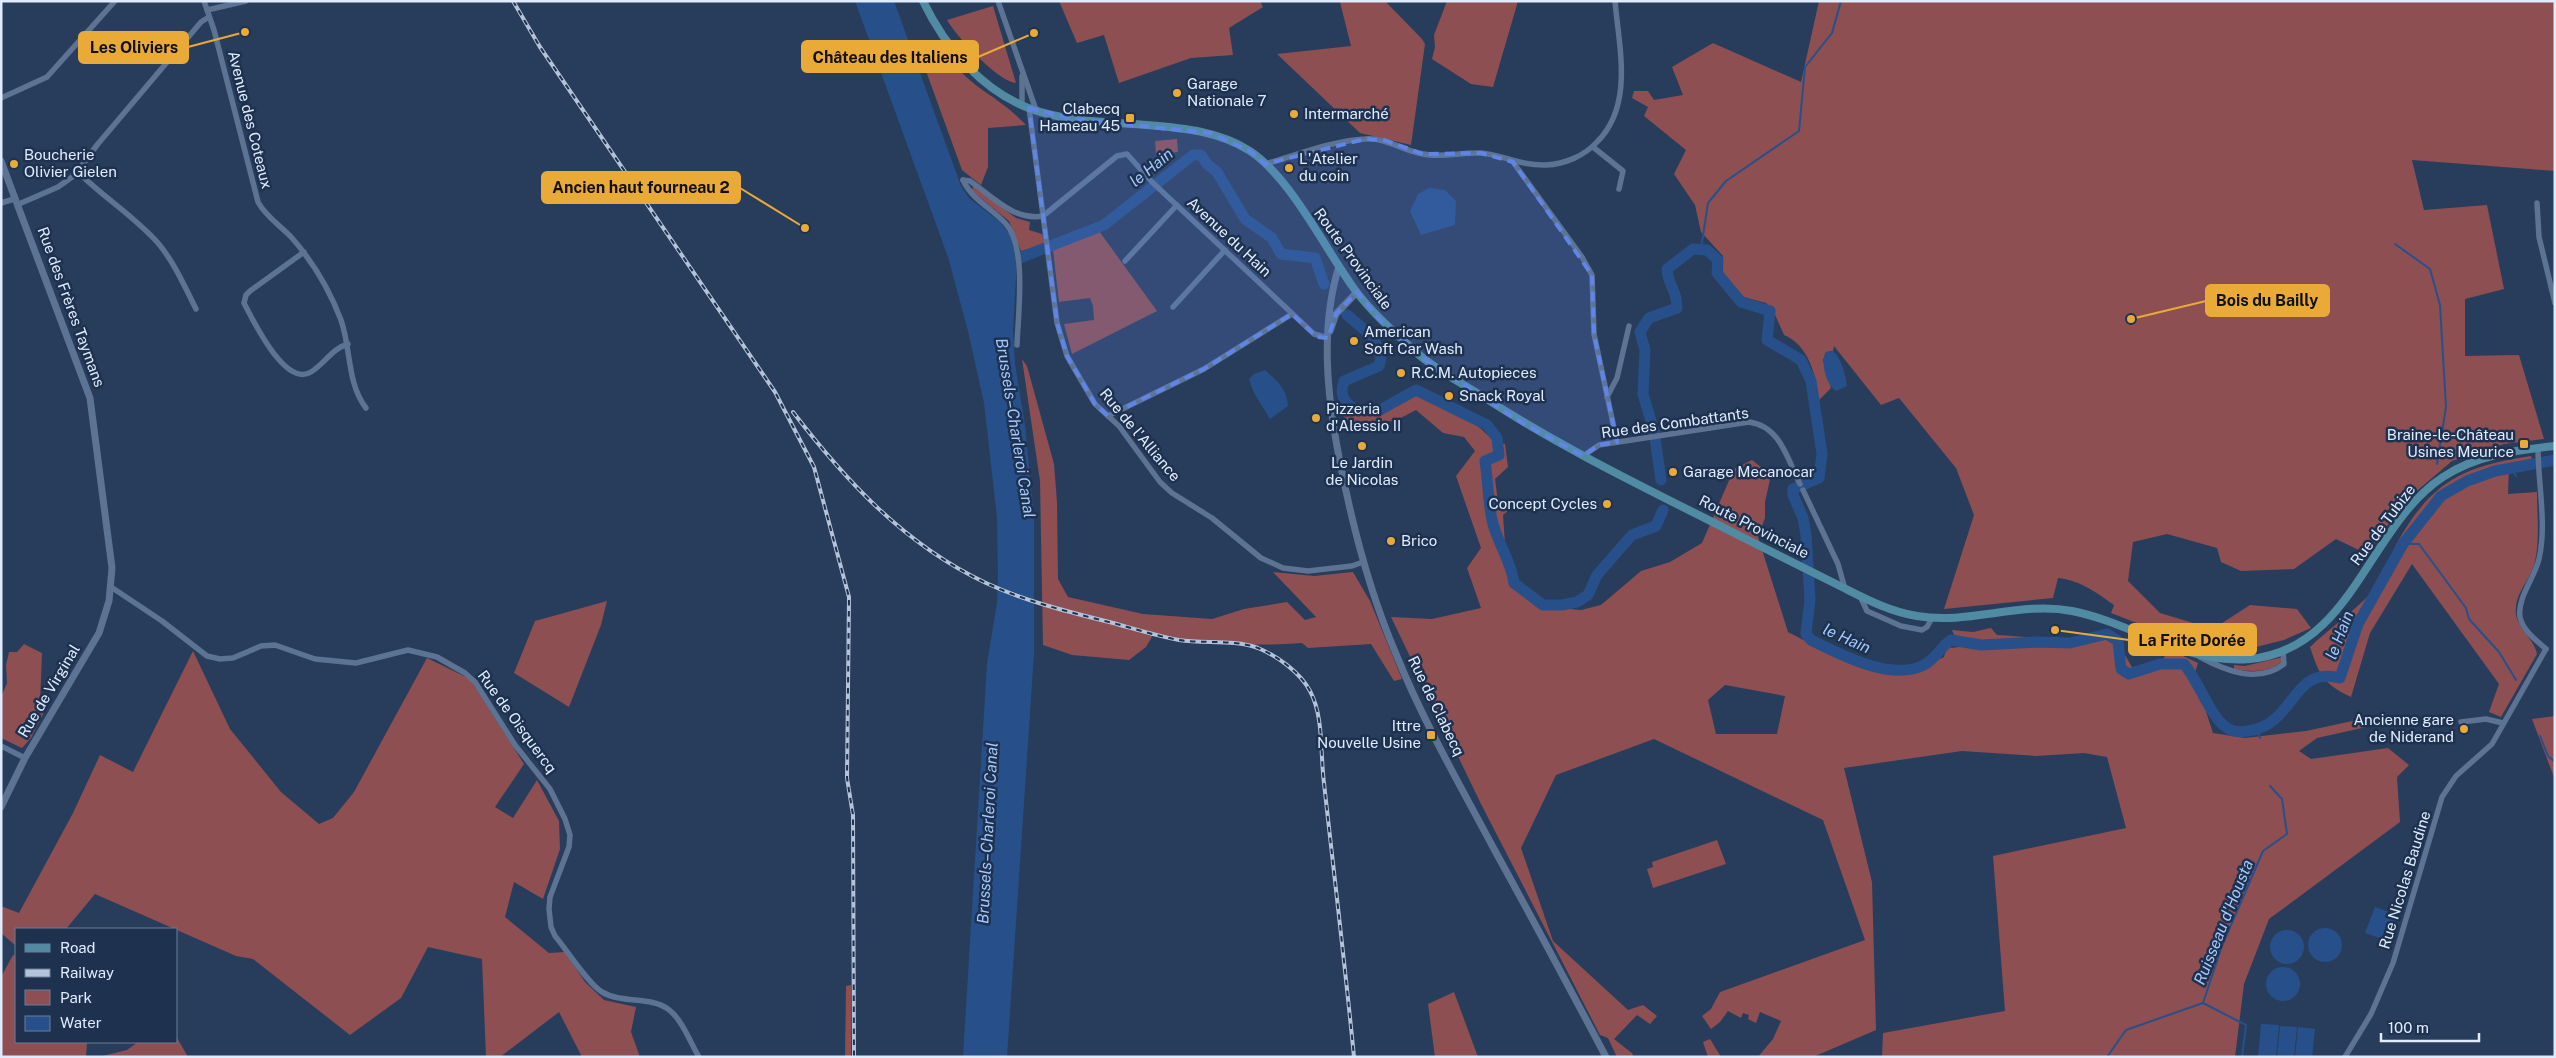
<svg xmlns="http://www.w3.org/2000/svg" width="2556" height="1058" font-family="'Public Sans',sans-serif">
  <rect width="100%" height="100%" fill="#283d5b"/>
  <g fill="#8d4f52" fill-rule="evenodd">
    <path d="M1059 1H1260L1263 7 1229 28 1233 55 1191 58 1119 83 1104 35 1077 43Z"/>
    <path d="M1385 1 1422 39 1425 44 1411 145 1360 133 1277 54 1351 46 1340 2Z"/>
    <path d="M1447 1H1518L1493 87 1471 84 1432 59 1435 47 1434 35Z"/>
    <path d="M1819 1H2555V171L2412 160 2424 210 2487 205 2504 289 2465 299V356L2519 355 2544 439 2504 444 2452 461 2405 501 2367 554 2336 539 2294 569 2241 571 2221 562 2217 548 2167 534 2133 542 2128 581 2160 613 2213 629 2250 605 2297 609 2311 628 2284 640 2248 649H2204L2111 613 2114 605C2097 593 2080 580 2058 578L2053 598 1944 609 1974 515 1956 468 1899 398 1881 405 1834 346 1833 351 1826 352 1823 360 1831 388 1819 400C1816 376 1809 345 1784 335L1773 310 1766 303 1740 296 1732 283 1723 273V256L1701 232 1695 205 1674 174 1686 150 1644 116 1648 107 1632 98 1634 91H1648L1654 100 1683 95 1672 67 1713 43 1801 82Z"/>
    <path d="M993 6 1016 83C997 81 957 37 947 20Z"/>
    <path d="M937 42C948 58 961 74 977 86 995 99 1010 108 1026 125L988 128V167L981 185 962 170 918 49Z"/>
    <path d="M1177 139 1178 152 1156 154 1155 141Z"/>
    <path d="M973 186 1016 218 1030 222 1029 230 1042 234 1045 244 1021 251 1009 221 972 191Z"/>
    <path d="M1099 231 1157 311 1072 354 1064 324 1094 320 1093 306 1090 298 1059 302 1053 250Z"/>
    <path d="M1022 359 1027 366 1054 464 1057 502 1058 579 1068 597 1143 614 1212 619 1244 609 1287 602 1305 620 1316 617 1273 572 1314 576 1353 572 1370 601 1402 679 1394 681 1371 644 1308 648 1302 643C1252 647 1202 643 1153 635L1146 647 1129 660 1072 655 1043 645 1040 481Z"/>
    <path d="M1410 392C1442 402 1473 417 1495 443L1505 444 1508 467 1495 479 1498 502 1511 501 1515 505 1503 515 1505 544 1500 556 1507 561 1510 580 1518 591 1536 606 1581 610 1601 605 1641 571 1670 562 1702 543 1734 469 1752 460 1771 475 1765 502V518L1758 537 1788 632 1844 661 1916 671 1944 657 1949 639 1951 648 1959 647 1952 630 1973 632 1991 628 1997 635C2032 636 2064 645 2098 632L2117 641 2133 669 2163 660 2168 649 2198 663 2195 672 2201 681 2199 690 2213 733 2245 738 2306 731 2357 720 2380 724 2317 738 2299 751 2311 759 2388 748 2409 765 2397 777 2400 822 2269 919 2244 984 2235 1057H1882L1883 1033 2005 1011 1993 856 2126 828 2107 757 2084 753 2036 756 1962 751 1844 768 1872 882 1876 1030 1813 1057H1758L1773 1039 1781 1021 1760 1012 1756 1023 1748 1019 1749 1015 1743 1013 1741 1018 1728 1011 1720 1022 1711 1029 1702 1016 1711 1009 1720 992 1865 940 1823 820 1654 739 1556 775 1521 848 1553 941 1628 1010 1643 1005 1657 1016 1650 1024 1637 1015 1614 1039 1633 1054 1632 1057H1617L1608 1038 1600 1035 1481 804 1391 617 1432 619 1481 608 1467 568 1481 548 1456 476 1475 451 1464 437 1443 433 1416 410 1395 421 1349 422 1336 409 1338 404C1370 423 1382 411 1410 392ZM1725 685 1785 696 1777 734H1716L1708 700Z"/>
    <path d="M2531 456 2533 463 2509 466 2508 494 2537 492C2537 514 2540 539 2535 561 2532 577 2517 591 2516 607 2513 627 2534 637 2537 654L2501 717 2489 712 2499 684 2412 564 2370 633 2351 697C2323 684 2319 674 2310 647 2329 629 2352 613 2370 594 2382 581 2389 559 2397 543 2431 482 2463 466 2531 456Z"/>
    <path d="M607 601 601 625 569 707 514 673 535 621Z"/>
    <path d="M24 644 42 653 40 704 44 712 31 738 22 748 1 738V697L7 683 6 665 9 652H17Z"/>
    <path d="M193 651 230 729 281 792 319 824 333 818 354 792 427 658 470 679 524 764 495 807 513 818 537 780 559 821 560 849 543 899 514 882 505 917 549 953 565 952 585 982 604 1000 636 1007 631 1032 640 1057H582L559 1012 500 1057H486L482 959 428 947 401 998 350 1035 253 959 236 956 95 894 66 929H16V946L1 933V906L19 913 73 813 100 755 133 772Z"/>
    <path d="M2283 657V661C2268 673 2253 672 2234 669V665L2245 666Z"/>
    <path d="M2555 716V780L2532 719Z"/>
    <path d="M1717 840 1726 864 1653 888 1647 869 1653 867 1652 862Z"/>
    <path d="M13 955 16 956V1042H87L86 1057H1V977Z"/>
    <path d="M851 985V1057H845L846 986Z"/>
    <path d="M1454 992 1478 1057H1435L1428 1004Z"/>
    <path d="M176 1036 188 1057H98L127 1050 138 1042H176Z"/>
    <path d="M1710 1039 1721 1057H1708L1703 1042Z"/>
  </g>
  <g fill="#27508b">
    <path d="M855 1H894L961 186 969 198 1000 222 1010 235 1017 258 1013 331 1015 364 1025 425 1034 517V653L1007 1057H963L987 664 997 603 998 580 997 517 984 403 968 331 948 257Z"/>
    <path d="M1429 188 1445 190 1456 201 1455 225 1421 235 1410 211 1418 194Z"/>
    <path d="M1833 351C1842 360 1845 374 1847 386L1836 391C1826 385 1820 362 1826 352Z"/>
    <path d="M1265 370C1277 381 1287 389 1288 406L1270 419 1254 393 1249 379 1254 374Z"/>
    <path d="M2375 907 2397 915 2388 941 2365 933Z"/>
    <circle cx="2325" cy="945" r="17"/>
    <circle cx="2287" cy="947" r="17"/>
    <circle cx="2283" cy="984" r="17"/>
    <path d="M2261 1024 2279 1025 2276 1057H2258Z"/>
    <path d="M2280 1026 2297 1027 2294 1057H2277Z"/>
    <path d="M2298 1027 2315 1029 2312 1057H2295Z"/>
  </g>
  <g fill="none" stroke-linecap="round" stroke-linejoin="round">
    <g stroke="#27508b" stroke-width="2">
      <path d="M2395 244 2430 269 2440 305 2446 407 2437 464"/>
      <path d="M1701 249 1708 203 1726 181 1799 131 1805 67 1832 33 1841 1"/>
      <path d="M2511 468 2516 476"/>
      <path d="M2403 544H2419L2466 608 2469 619 2499 652 2516 680"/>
      <path d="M2258 730 2260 738"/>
      <path d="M2540 736 2548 756 2555 762"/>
      <path d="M2107 1057 2126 1030 2203 1003"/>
      <path d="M2242 1057 2246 1025 2203 1003 2222 946 2263 851 2287 834 2282 799 2270 786"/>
    </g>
    <g stroke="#27508b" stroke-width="11">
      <path d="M1007 263 1104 225 1193 155H1201L1207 164 1217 172 1245 219 1272 238 1281 254 1315 258 1324 284"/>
      <path d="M1347 315 1374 338 1381 358 1379 366 1344 381C1339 395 1344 402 1355 410H1380L1416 390 1487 425 1497 438 1499 455 1485 461C1488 480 1488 501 1492 520 1497 543 1511 560 1514 583L1543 605H1562L1577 602 1588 595 1597 575 1632 535 1656 526 1663 510"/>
      <path d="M1661 480 1654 431 1643 394 1645 350 1640 332 1649 318 1677 308C1677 289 1668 286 1667 269L1693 249 1707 250 1718 260 1717 273 1741 302 1770 311 1767 340 1801 360 1811 381 1822 454 1819 478 1793 489V495L1803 518 1806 535 1810 600 1806 634 1811 640C1839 654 1892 682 1924 665 1939 656 1938 649 1951 640L1981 645 2038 642 2070 643 2107 634 2118 641 2121 669 2129 674 2160 664H2184C2199 681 2211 720 2229 729 2234 732 2242 732 2248 731 2296 725 2291 665 2340 678L2358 624 2403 544 2441 496 2467 481 2495 471 2555 460"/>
    </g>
    <g stroke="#5c7394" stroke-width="5.5">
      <path d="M204 1 214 30 258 202C266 217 281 226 292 238 313 262 330 291 341 320 351 348 347 384 366 408"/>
      <path d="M998 1 1036 110"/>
      <path d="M207 10 246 1"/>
      <path d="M1022 76V105"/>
      <path d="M1 98 47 77 115 1"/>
      <path d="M1029 108 1057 323 1067 356 1095 404 1119 426 1160 482 1172 493 1212 518 1261 558 1283 568 1308 571 1352 566 1363 562"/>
      <path d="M1593 147 1623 171 1619 189"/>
      <path d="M1513 162 1582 257 1592 275 1594 334 1617 442"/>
      <path d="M1265 164C1297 155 1331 141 1365 139 1386 137 1403 151 1423 154 1441 158 1461 152 1480 153 1502 154 1519 166 1546 165 1565 164 1584 156 1597 142 1634 105 1619 48 1615 1"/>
      <path d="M78 172C103 197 134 216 158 243 174 262 185 287 196 309"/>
      <path d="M963 180 970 181C993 197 1014 221 1043 216L1117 156 1127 154 1152 182 1314 334 1328 338"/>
      <path d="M963 180C972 200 992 208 1006 224 1027 248 1018 314 1017 345"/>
      <path d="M1 203 14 199"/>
      <path d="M2537 203 2539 237 2555 303"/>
      <path d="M19 204 58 187 75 175 97 145 201 22 209 17"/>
      <path d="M304 252 250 291 246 295 244 303C253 320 285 388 311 372 324 364 333 348 348 344"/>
      <path d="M1125 261 1177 205"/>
      <path d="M1173 307 1225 250"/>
      <path d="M1607 397 1617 378 1629 326"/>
      <path d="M1108 416 1204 369 1292 314"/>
      <path d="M2538 448C2538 484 2547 524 2539 559 2535 577 2517 598 2520 617 2523 631 2536 640 2546 649"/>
      <path d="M1583 456 1599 445 1749 422C1780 426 1787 458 1800 484"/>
      <path d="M1803 490 1838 564 1845 589"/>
      <path d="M111 587 162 621 207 656 220 659 233 658 261 646 275 645 315 659 356 663 408 650 437 657 465 673 475 682 515 745 550 789 565 819 570 835 569 847 550 897 549 909 551 927 555 936C567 950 588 984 602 992 622 1004 650 996 668 1009 682 1019 690 1042 699 1057"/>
      <path d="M1860 596 1867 611 1901 626 1922 630 1927 627 1932 618"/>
      <path d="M2200 657C2226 671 2258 684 2284 664L2283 651"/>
      <path d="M2461 722 2486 719 2503 723"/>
      <path d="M1 746 25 758"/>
      <path d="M2345 1057 2371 1014 2393 963 2442 797 2456 776 2492 744 2546 649"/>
    </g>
    <g stroke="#5c7394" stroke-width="7">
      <path d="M1 161 90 398 112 568 109 601 99 633 25 758 1 807"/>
      <path d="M1339 266C1320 327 1327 395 1339 457 1352 525 1369 591 1396 654 1423 721 1460 785 1494 849 1532 918 1569 987 1606 1057"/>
      <path d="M1330 331 1336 314 1357 292"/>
    </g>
    <path stroke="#518ba3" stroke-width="8" d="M923 1C945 47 982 91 1031 109 1068 122 1108 122 1147 125 1183 128 1219 131 1250 151 1291 178 1325 249 1355 290 1373 314 1395 333 1417 353 1436 370 1460 382 1482 396 1566 451 1658 494 1748 540 1780 556 1812 572 1844 588 1868 600 1891 612 1917 616 1969 625 2020 601 2072 611 2133 623 2186 665 2250 659 2353 649 2368 526 2443 477 2476 455 2516 450 2555 446"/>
    <g stroke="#b4c3d9" stroke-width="4">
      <g id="rail">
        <path d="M513 1 540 47 775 392 814 467 849 597 847 778 853 815 854 1057"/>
        <path d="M793 412C846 481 905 545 986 583 1027 602 1069 612 1113 623 1135 629 1157 636 1179 640 1205 644 1233 639 1258 648 1277 656 1300 672 1310 691 1324 717 1320 753 1324 783 1334 874 1345 965 1354 1057"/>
      </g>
    </g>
    <use href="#rail" stroke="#1e3250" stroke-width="2" stroke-dasharray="5.5" stroke-linecap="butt"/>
  </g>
  <path fill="#6185e6" fill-opacity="0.2" stroke="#6185e6" stroke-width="4" stroke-dasharray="10 6" stroke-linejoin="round" d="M1029 108 1073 119 1210 133 1250 151 1265 164 1365 139 1384 140 1423 154 1481 153 1513 162 1592 275 1594 334 1617 442 1599 445 1583 456 1524 424 1424 359 1379 319 1357 292 1336 314 1328 338 1317 337 1292 314 1204 369 1108 416 1095 404 1067 356 1057 323Z"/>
  <g fill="#eaaa38" stroke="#1e3250" stroke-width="2">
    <circle cx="1177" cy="93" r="5"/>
    <circle cx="1294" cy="114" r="5"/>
    <rect x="1125" y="113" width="10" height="10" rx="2.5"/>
    <circle cx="14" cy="164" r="5"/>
    <circle cx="1289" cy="168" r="5"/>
    <circle cx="1354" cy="341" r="5"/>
    <circle cx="1401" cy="373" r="5"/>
    <circle cx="1449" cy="396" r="5"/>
    <circle cx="1316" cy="418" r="5"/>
    <rect x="2519" y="439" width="10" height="10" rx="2.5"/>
    <circle cx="1362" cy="446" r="5"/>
    <circle cx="1673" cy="472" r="5"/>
    <circle cx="1607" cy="504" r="5"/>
    <circle cx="1391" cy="541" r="5"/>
    <circle cx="2464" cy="729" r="5"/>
    <rect x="1426" y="730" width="10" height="10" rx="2.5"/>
  </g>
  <g text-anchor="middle" stroke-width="5" stroke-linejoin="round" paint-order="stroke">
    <g font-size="15" fill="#dfecff" stroke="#1e3250" text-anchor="start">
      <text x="1187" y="89">Garage<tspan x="1187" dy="17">Nationale 7</tspan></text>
      <text x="1120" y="114" text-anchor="end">Clabecq<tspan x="1120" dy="17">Hameau 45</tspan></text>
      <text x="1304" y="119">Intermarché</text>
      <text x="24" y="160">Boucherie<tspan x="24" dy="17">Olivier Gielen</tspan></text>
      <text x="1299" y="164">L'Atelier<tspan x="1299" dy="17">du coin</tspan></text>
      <text x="1364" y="337">American<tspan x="1364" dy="17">Soft Car Wash</tspan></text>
      <text x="1411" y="378">R.C.M. Autopieces</text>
      <text x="1459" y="401">Snack Royal</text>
      <text x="1326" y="414">Pizzeria<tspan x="1326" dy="17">d'Alessio II</tspan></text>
      <text x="2514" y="440" text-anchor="end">Braine-le-Château<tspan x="2514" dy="17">Usines Meurice</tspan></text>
      <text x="1362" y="468" text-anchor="middle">Le Jardin<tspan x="1362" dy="17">de Nicolas</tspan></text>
      <text x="1683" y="477">Garage Mecanocar</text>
      <text x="1597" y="509" text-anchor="end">Concept Cycles</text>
      <text x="1401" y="546">Brico</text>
      <text x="2454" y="725" text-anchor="end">Ancienne gare<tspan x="2454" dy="17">de Niderand</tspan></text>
      <text x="1421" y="731" text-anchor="end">Ittre<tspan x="1421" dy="17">Nouvelle Usine</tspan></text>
    </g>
    <g font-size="15" fill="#dfecff" stroke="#1e3250">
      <text transform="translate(250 120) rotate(76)" y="5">Avenue des Coteaux</text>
      <text transform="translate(1229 237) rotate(43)" y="5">Avenue du Hain</text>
      <text transform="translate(1353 259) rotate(54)" y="5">Route Provinciale</text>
      <text transform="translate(71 307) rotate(70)" y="5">Rue des Frères Taymans</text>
      <text transform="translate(1675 423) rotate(-8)" y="5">Rue des Combattants</text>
      <text transform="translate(1140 435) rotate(50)" y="5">Rue de l'Alliance</text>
      <text transform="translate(2383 525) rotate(-53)" y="5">Rue de Tubize</text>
      <text transform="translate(1754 527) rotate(27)" y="5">Route Provinciale</text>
      <text transform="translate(49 691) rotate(-59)" y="5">Rue de Virginal</text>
      <text transform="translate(1436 706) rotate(64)" y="5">Rue de Clabecq</text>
      <text transform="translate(517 722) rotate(54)" y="5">Rue de Oisquercq</text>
      <text transform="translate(2405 880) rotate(-73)" y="5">Rue Nicolas Baudine</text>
    </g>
    <g font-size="16" font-style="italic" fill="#a4c8fc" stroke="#1e3250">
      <text transform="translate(1151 167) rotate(-39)" y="6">le Hain</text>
      <text transform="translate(1016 428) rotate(81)" y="6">Brussels–Charleroi Canal</text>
      <text transform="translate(2339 635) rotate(-69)" y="6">le Hain</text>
      <text transform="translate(1847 638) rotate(24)" y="6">le Hain</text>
      <text transform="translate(987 833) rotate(-87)" y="6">Brussels–Charleroi Canal</text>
      <text transform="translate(2223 922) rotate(-68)" y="6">Ruisseau d'Housta</text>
    </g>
  </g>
  <path fill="none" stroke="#eaaa38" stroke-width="2" d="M245 32L188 47M1034 33L978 57M805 228L740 188M2131 319L2206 301M2055 630L2129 640"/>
  <g fill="#eaaa38" stroke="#1e3250" stroke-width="2">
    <circle cx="245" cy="32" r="5"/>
    <circle cx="1034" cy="33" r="5"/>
    <circle cx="805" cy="228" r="5"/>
    <circle cx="2131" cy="319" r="5"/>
    <circle cx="2055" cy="630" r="5"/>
  </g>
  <g fill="#eaaa38" stroke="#eaaa38" stroke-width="2">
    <rect x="79" y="32" width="109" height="31" rx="5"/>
    <rect x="802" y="41" width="176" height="31" rx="5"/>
    <rect x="542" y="172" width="198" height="31" rx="5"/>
    <rect x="2206" y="285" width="123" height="31" rx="5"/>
    <rect x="2129" y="624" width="127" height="31" rx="5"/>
  </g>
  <g font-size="16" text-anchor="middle" font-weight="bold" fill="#111">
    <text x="134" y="53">Les Oliviers</text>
    <text x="890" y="63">Château des Italiens</text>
    <text x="641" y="193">Ancien haut fourneau 2</text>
    <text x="2267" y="306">Bois du Bailly</text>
    <text x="2192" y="646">La Frite Dorée</text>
  </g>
  <rect width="2556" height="1058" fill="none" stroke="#dfecff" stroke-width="5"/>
  <rect x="15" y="928" width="162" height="115" fill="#1e3250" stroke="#6b7c96"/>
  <rect x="25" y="944" width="25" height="8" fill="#518ba3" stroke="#6b7c96"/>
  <text x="60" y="953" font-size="15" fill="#dfecff">Road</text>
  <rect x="25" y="969" width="25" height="8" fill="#b4c3d9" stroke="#6b7c96"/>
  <text x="60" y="978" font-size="15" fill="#dfecff">Railway</text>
  <rect x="25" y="990" width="25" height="15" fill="#8d4f52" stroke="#6b7c96"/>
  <text x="60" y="1003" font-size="15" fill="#dfecff">Park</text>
  <rect x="25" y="1016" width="25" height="15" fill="#27508b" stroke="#6b7c96"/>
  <text x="60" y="1028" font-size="15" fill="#dfecff">Water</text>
  <path d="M2381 1033v8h98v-8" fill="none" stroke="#dfecff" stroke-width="2.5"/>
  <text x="2388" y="1033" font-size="15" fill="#dfecff" stroke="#1e3250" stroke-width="4" paint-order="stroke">100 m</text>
</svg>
